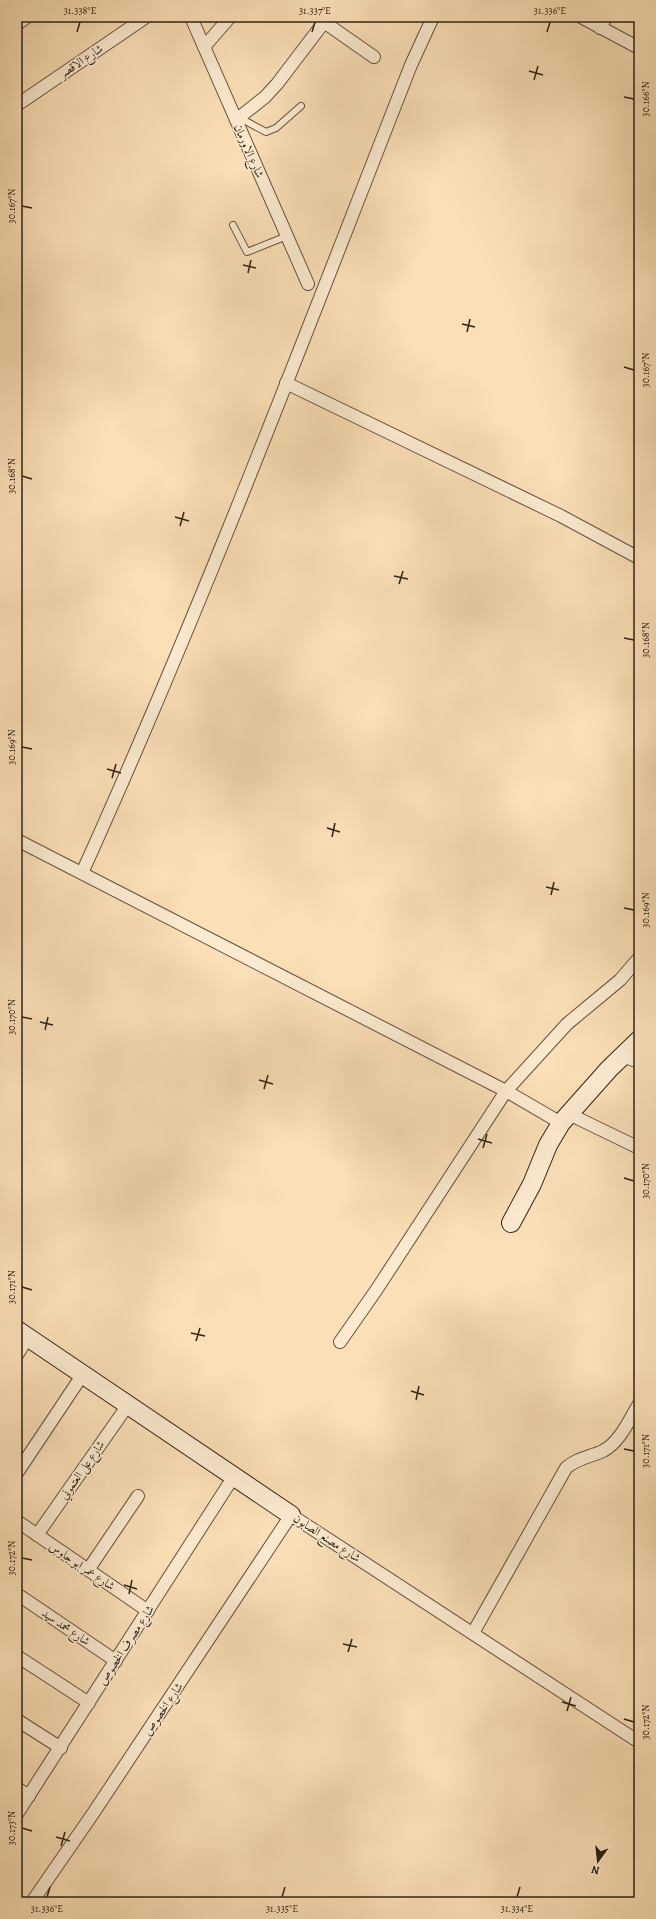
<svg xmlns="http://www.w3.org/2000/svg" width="656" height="1919" font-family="Alegreya,Amiri,serif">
  <rect width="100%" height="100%" fill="#fbdfb7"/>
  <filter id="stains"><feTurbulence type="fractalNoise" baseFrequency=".005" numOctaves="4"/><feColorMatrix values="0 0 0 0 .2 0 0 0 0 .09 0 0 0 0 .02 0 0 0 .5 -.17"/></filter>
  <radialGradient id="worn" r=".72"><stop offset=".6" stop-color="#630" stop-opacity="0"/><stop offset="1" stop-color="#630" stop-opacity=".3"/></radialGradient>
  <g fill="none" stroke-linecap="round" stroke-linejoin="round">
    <g stroke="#62523e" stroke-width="8">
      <g id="lane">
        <path d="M238 117 266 132 276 128 301 106"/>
        <path d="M233 225 247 252 287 236"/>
      </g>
    </g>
    <g stroke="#62523e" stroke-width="14">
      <g id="street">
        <path d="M191 17 308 284"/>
        <path d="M581 17 639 48"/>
        <path d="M324 22 374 57"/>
        <path d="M17 24 27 17"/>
        <path d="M600 28 606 17"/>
        <path d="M204 47 230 17"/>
        <path d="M17 105 146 17"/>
        <path d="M236 120 265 97 277 84 328 17"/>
        <path d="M286 383 561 516 639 558"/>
        <path d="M17 840 506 1091 561 1123"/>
        <path d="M82 873C202 608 305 335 411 65L433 17"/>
        <path d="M622 1056 639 1062"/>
        <path d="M569 1114 639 1148"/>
        <path d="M340 1342 377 1289 506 1091 567 1024 620 980 639 958"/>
        <path d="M17 1355 28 1337"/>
        <path d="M17 1473 83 1374"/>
        <path d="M17 1521 148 1611"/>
        <path d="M37 1535 128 1405"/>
        <path d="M88 1570 138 1496"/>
        <path d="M17 1594 116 1661"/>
        <path d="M473 1633 566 1468C577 1458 590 1457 603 1451 620 1442 629 1420 639 1404"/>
        <path d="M17 1656 89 1703"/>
        <path d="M17 1720 61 1748"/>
        <path d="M17 1788 29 1796"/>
        <path d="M17 1814 234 1476"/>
        <path d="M32 1902 94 1812 291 1515 639 1742"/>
      </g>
    </g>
    <g stroke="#2f2315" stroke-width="20">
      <g id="secondary">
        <path d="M511 1223 532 1184 548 1145 561 1123 609 1069 639 1040"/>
        <path d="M17 1330 291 1515"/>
      </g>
    </g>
    <use href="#lane" stroke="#fcead0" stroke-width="6"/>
    <use href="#street" stroke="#fcead0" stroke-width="12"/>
    <use href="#secondary" stroke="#fcead0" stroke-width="18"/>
  </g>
  <path fill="none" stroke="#2f2315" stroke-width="1.5" d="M77 32 80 22M312 32 315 22M547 32 550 22M529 71 543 75M534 80 538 66M624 97 634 99M22 206 32 208M243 265 256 268M248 273 251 260M462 324 475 327M467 332 470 319M624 367 634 370M22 476 32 479M175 517 189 521M180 526 184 512M394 576 408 579M399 584 403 571M624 638 634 640M22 747 32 749M107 769 121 773M112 778 116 764M327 828 340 832M332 837 335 823M546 887 559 890M551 895 554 882M624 908 634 910M22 1017 32 1019M40 1022 53 1025M45 1030 48 1017M259 1080 273 1084M264 1089 268 1075M478 1139 492 1143M483 1148 487 1134M624 1178 634 1181M22 1287 32 1290M191 1333 205 1336M196 1341 200 1328M411 1391 424 1395M416 1400 419 1386M624 1449 634 1451M22 1558 32 1560M124 1585 137 1589M129 1594 132 1580M343 1644 357 1647M348 1652 352 1639M562 1702 576 1706M567 1711 571 1697M624 1719 634 1722M22 1828 32 1831M56 1837 70 1841M61 1846 65 1832M47 1897 50 1887M282 1897 285 1887M517 1897 520 1887"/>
  <g text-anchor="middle" stroke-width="3" stroke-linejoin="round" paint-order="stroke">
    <g font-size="12" fill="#2f2315" stroke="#fcead0">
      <text transform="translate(81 61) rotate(-34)" y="4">شارع الاقصر</text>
      <text transform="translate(249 151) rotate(66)" y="4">شارع الاورمان</text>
      <text transform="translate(82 1470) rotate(-55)" y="4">شارع على العتموني</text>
      <text transform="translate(327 1538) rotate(33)" y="4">شارع مصنع الصابون</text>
      <text transform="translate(82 1566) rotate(34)" y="4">شارع عمر ابو جاوس</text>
      <text transform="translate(66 1627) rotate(34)" y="4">شارع محمد سيد</text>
      <text transform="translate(126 1645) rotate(-57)" y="4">شارع مصرف الخصوص</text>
      <text transform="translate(163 1709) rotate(-56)" y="4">شارع الخصوص</text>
    </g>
  </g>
  <rect width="656" height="1919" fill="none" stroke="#fbdfb7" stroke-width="44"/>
  <g transform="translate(598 1861) rotate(195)" stroke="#fcead0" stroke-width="3" paint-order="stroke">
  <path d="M0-3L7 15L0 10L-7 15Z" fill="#2f2315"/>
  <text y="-6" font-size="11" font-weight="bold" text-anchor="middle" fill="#2f2315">N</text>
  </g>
  <rect x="22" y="22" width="612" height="1875" fill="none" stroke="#2f2315" stroke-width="1.5"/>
  <g font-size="10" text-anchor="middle" fill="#2f2315">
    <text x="80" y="14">31.338°E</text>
    <text x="315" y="14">31.337°E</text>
    <text x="550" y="14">31.336°E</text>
    <text transform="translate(645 99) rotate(-90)" y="4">30.166°N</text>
    <text transform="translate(11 206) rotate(-90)" y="4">30.167°N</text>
    <text transform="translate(645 370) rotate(-90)" y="4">30.167°N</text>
    <text transform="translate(11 476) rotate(-90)" y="4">30.168°N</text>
    <text transform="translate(645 640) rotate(-90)" y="4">30.168°N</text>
    <text transform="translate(11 747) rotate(-90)" y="4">30.169°N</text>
    <text transform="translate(645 910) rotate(-90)" y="4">30.169°N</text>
    <text transform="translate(11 1017) rotate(-90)" y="4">30.170°N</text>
    <text transform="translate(645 1181) rotate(-90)" y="4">30.170°N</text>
    <text transform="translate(11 1287) rotate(-90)" y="4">30.171°N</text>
    <text transform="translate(645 1451) rotate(-90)" y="4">30.171°N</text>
    <text transform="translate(11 1558) rotate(-90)" y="4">30.172°N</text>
    <text transform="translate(645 1722) rotate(-90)" y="4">30.172°N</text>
    <text transform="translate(11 1828) rotate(-90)" y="4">30.173°N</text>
    <text x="47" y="1912">31.336°E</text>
    <text x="282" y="1912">31.335°E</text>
    <text x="517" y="1912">31.334°E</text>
  </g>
  <rect width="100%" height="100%" filter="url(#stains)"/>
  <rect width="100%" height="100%" fill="url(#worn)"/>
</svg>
